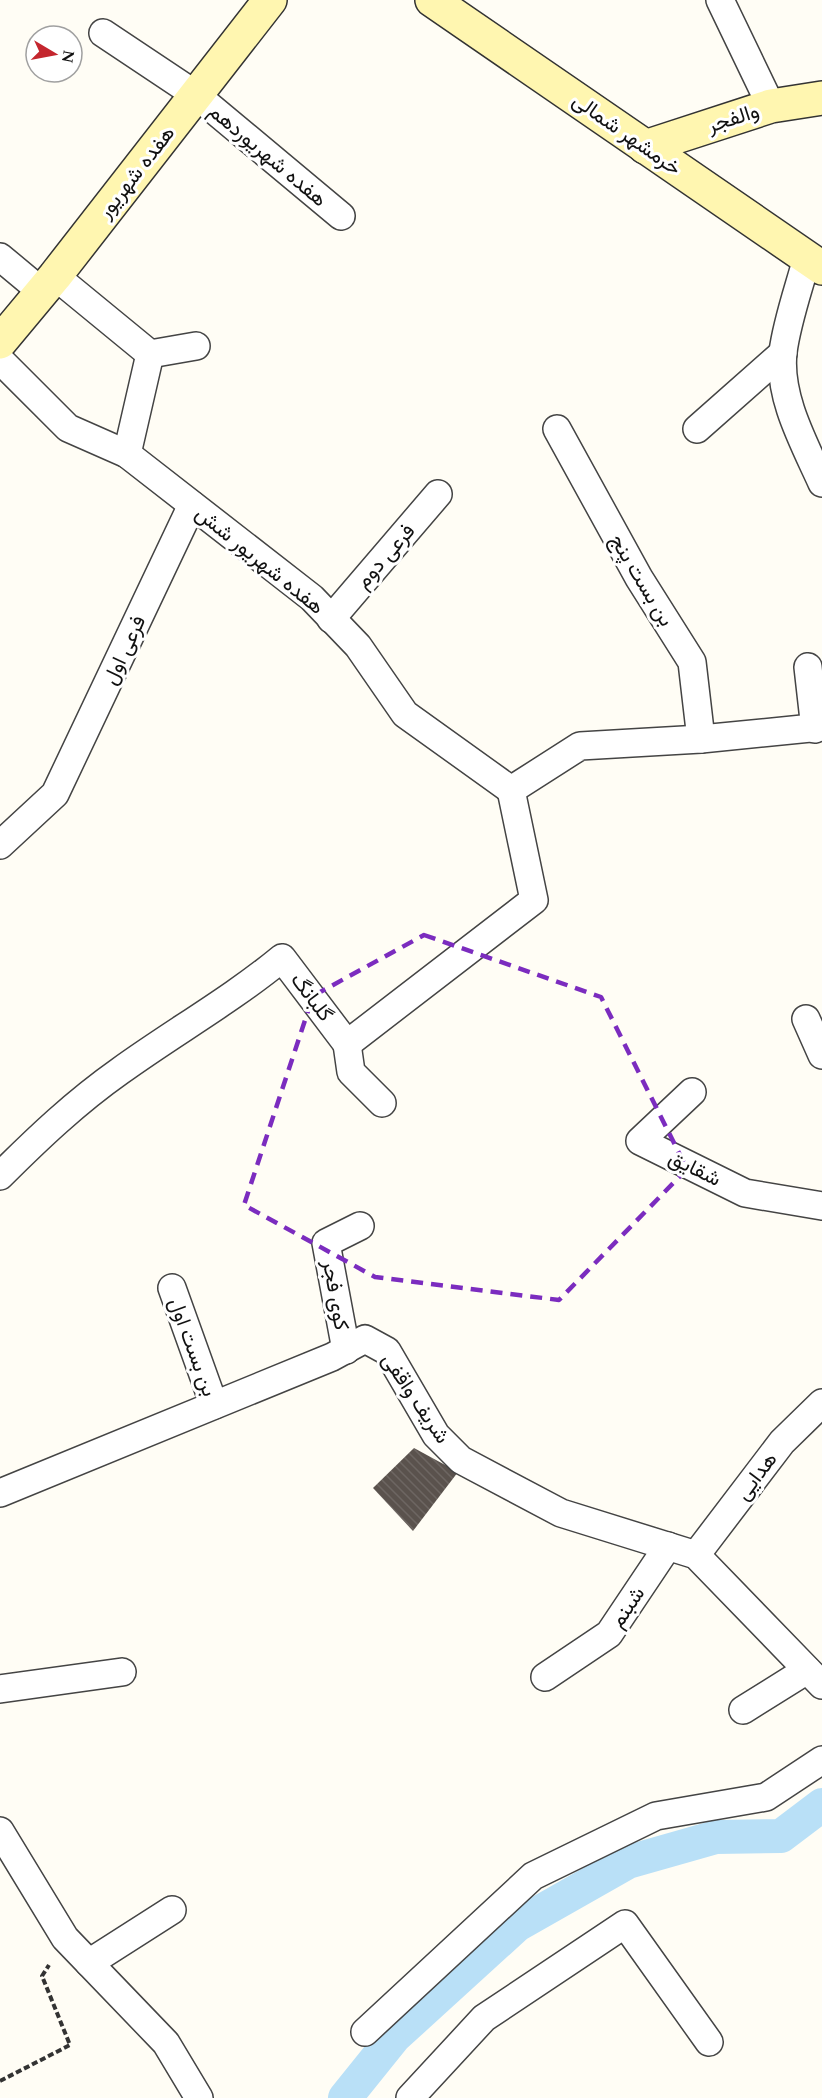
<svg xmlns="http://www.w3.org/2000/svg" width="822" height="2098" font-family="Spectral,Vazirmatn,serif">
  <defs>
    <pattern id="building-back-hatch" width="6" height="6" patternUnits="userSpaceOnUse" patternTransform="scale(1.5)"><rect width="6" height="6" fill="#5a524d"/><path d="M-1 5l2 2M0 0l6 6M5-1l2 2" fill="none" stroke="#6d6662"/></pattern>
  </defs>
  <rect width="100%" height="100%" fill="#fffdf5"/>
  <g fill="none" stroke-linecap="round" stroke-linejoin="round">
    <path stroke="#b9e0f7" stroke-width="34" d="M345 2098 394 2037 517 1925 628 1862 716 1837 781 1836 822 1805"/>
  </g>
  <path fill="url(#building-back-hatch)" d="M414 1448 458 1472 413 1531 373 1488Z"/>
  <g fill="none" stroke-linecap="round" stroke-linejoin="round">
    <g stroke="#444" stroke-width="30">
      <g id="street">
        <path d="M720 0 771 106"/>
        <path d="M103 33 196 95 341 216"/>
        <path d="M0 257 42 292"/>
        <path d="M807 258C799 288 787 321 783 352 778 397 804 443 822 483"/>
        <path d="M55 276 150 354 196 346"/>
        <path d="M0 360 68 428 127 454 312 598 358 646 405 714 511 790"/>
        <path d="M557 429 639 578 692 662 701 739"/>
        <path d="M697 429 783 353"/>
        <path d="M127 454 150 354"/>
        <path d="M331 619 438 494"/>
        <path d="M808 667 815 729"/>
        <path d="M511 790 580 746 701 739 822 727"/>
        <path d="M0 845 55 794 192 505"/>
        <path d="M806 1019 822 1055"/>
        <path d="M347 1044 351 1072 382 1103"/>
        <path d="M692 1092 640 1141 745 1193 822 1206"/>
        <path d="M0 1176C38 1138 76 1102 120 1071 174 1032 231 1000 282 958L347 1044 534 900 511 790"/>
        <path d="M172 1288 214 1405"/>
        <path d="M346 1350 326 1243 360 1226"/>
        <path d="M0 1493 332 1357 365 1339 387 1351 436 1435 461 1460 561 1513 696 1555 822 1685"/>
        <path d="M696 1555 782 1442 822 1403"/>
        <path d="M545 1677 609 1634 668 1546"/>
        <path d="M0 1689 122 1672"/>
        <path d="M743 1710 807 1670"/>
        <path d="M0 1831 65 1938 166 2043 199 2098"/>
        <path d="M89 1963 172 1910"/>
        <path d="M365 2032 533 1876 656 1816 766 1797 822 1760"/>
        <path d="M410 2098 484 2018 625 1924 709 2042"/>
      </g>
    </g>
    <g stroke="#333" stroke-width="36">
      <g id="secondary">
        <path d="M432 0 822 268"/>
        <path d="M645 147 771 106 822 98"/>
        <path d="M0 342 55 276 270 0"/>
      </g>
    </g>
    <path stroke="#333" stroke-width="4" stroke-dasharray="6 3" stroke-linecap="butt" d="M0 2081 70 2045 42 1976 49 1965"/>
    <use href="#street" stroke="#fff" stroke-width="27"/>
    <use href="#secondary" stroke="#fff6b0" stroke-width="33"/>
  </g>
  <path fill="none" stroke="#7b2cbf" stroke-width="4.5" stroke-dasharray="12 8" stroke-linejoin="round" d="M424 935 601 997 687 1169 559 1300 375 1277 244 1205 313 996Z"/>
  <g text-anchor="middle" stroke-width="6" stroke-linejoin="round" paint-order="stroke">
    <g font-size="21" fill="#111" stroke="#fff">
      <text transform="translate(733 118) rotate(-18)" y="7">والفجر</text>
      <text transform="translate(627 134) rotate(35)" y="7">خرمشهر شمالی</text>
      <text transform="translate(268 155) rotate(40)" y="7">هفده شهریوردهم</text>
      <text transform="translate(136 172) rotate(-52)" y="7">هفده شهریور</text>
      <text transform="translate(385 556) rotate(-49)" y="7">فرعی دوم</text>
      <text transform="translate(260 560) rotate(39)" y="7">هفده شهریور شش</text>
      <text transform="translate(642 580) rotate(59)" y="7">بن بست پنج</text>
      <text transform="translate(124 650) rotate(-65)" y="7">فرعی اول</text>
      <text transform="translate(312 997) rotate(53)" y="7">گلبانگ</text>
      <text transform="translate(695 1168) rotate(26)" y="7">شقایق</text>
      <text transform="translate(336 1295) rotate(80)" y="7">کوی فجر</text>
      <text transform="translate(193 1347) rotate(70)" y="7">بن بست اول</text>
      <text transform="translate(416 1398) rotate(56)" y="7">شریف واقفی</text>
      <text transform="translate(756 1476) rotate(-53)" y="7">هدایی</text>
      <text transform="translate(627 1607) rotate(-56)" y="7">شبنم</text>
    </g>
  </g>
  <g transform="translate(54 54) rotate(100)"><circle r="28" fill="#ffffff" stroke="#a0a0a0" stroke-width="1.5"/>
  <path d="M0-4.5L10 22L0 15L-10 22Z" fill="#c4262e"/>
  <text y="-9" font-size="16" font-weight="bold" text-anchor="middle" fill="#111111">N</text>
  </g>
</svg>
